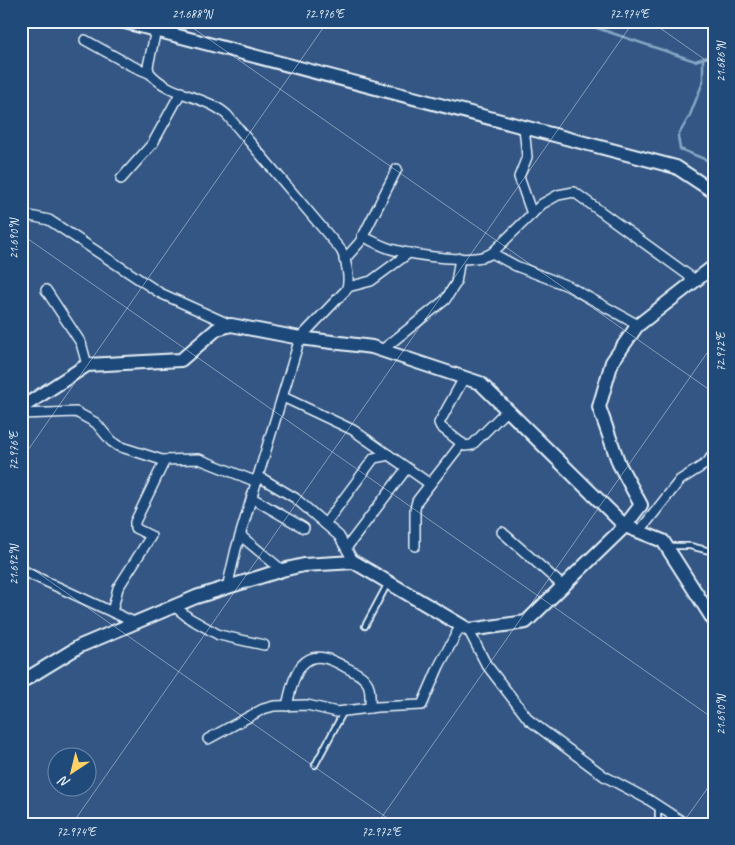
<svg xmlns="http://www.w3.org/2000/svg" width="735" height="845" font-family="Caveat,sans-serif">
  <rect width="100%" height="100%" fill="#345684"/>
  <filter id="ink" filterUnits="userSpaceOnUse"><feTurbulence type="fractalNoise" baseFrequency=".02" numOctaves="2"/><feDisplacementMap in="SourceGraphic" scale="10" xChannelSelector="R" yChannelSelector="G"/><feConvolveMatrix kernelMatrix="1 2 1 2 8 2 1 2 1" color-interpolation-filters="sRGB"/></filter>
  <g filter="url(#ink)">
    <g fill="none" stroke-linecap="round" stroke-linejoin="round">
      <g stroke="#86a6c4" stroke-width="2.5">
        <path d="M576 21 695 61 714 55"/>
        <path d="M703 58V82L690 115 678 136 680 149 714 163"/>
      </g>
      <g stroke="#e8f1f8" stroke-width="8">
        <g id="lane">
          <path d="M668 546H690L714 552"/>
          <path d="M365 626 388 583"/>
          <path d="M315 765 344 711"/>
          <path d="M658 824V806"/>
        </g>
      </g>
      <g stroke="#e8f1f8" stroke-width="12">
        <g id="street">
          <path d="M156 30 148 66 149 72C168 96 205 95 227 115L341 250C346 259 351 281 346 290L300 338 236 549 227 588"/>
          <path d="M85 40 130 65 149 73"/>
          <path d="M524 127 527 157 519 177 532 214"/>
          <path d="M121 179 153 143 181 92"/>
          <path d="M21 214 49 220 160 293 231 325"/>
          <path d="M362 236C373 241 384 248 395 250 415 255 475 265 492 253L542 204 558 195 574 192 695 280"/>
          <path d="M492 253 516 266 568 286 638 325"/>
          <path d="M344 260 360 242 397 169"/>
          <path d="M348 287 371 281 409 253"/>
          <path d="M46 290 81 343 87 365"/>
          <path d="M382 350 445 300 456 283 460 258"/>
          <path d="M464 378 439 423 441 427 465 446 472 445 507 410"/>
          <path d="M283 397 353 430 430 484"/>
          <path d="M21 414 76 412 96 423 111 441 118 446 162 460 199 459 257 482"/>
          <path d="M258 476 295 498 339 536 354 562"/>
          <path d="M252 498 304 528"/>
          <path d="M325 524 374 458 389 455"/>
          <path d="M502 532 563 586"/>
          <path d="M639 532 680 480 707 463 714 453"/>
          <path d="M241 536 282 570"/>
          <path d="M415 546V509L417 501 462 443"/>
          <path d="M347 547 407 468"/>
          <path d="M21 570 136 623"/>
          <path d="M174 606 189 618 219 635 264 645"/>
          <path d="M112 612 118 588 151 536 135 528V522L165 460"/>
          <path d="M468 629 486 664 529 720 604 776 649 800 686 824"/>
          <path d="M287 706C290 693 293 676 302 665 315 650 333 660 347 668 355 672 364 676 368 684 371 691 370 700 370 708"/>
          <path d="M208 739 263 709 274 706 307 705 337 712 377 707 422 705 439 666 461 625"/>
        </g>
      </g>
      <g stroke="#e8f1f8" stroke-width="16">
        <g id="secondary">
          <path d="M121 21 676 167 714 192"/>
          <path d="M21 408 87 365 181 360 217 329 231 325 300 338 372 347 480 383 625 526 641 505 619 464 599 407 612 362 637 326 714 266"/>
          <path d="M21 682 80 646 196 597 282 570 304 565 354 562 469 630 526 622 625 526 663 541 714 621"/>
        </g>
      </g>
      <use href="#lane" stroke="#1f4a7a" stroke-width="4.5"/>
      <use href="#street" stroke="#1f4a7a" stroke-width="9"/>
      <use href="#secondary" stroke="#1f4a7a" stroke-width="12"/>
    </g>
  </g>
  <path fill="none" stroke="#e8f1f8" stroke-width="1" stroke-opacity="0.45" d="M183 21 714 393M650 21 714 66M21 24 23 21M21 234 714 719M21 460 328 21M21 561 396 824M72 824 634 21M377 824 714 343M682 824 714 779"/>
  <rect width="735" height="845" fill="none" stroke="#1f4a7a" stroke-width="55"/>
  <g transform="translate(72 772) rotate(215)"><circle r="24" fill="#1f4a7a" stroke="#6f8dac"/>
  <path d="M0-4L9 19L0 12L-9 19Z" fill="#ffd166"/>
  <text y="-8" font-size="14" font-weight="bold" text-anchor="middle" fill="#e8f1f8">N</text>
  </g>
  <rect x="28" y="28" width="680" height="790" fill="none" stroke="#e8f1f8" stroke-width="2"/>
  <g font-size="12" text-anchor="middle" fill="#e8f1f8">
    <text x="192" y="18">21.688°N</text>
    <text x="324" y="18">72.976°E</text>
    <text x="629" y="18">72.974°E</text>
    <text transform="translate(721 62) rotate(-90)" y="4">21.686°N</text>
    <text transform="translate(14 239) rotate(-90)" y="4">21.690°N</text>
    <text transform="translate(721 352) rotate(-90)" y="4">72.972°E</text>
    <text transform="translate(14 451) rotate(-90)" y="4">72.976°E</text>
    <text transform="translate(14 565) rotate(-90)" y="4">21.692°N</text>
    <text transform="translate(721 715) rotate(-90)" y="4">21.690°N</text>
    <text x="76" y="836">72.974°E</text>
    <text x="381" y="836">72.972°E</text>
  </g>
</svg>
